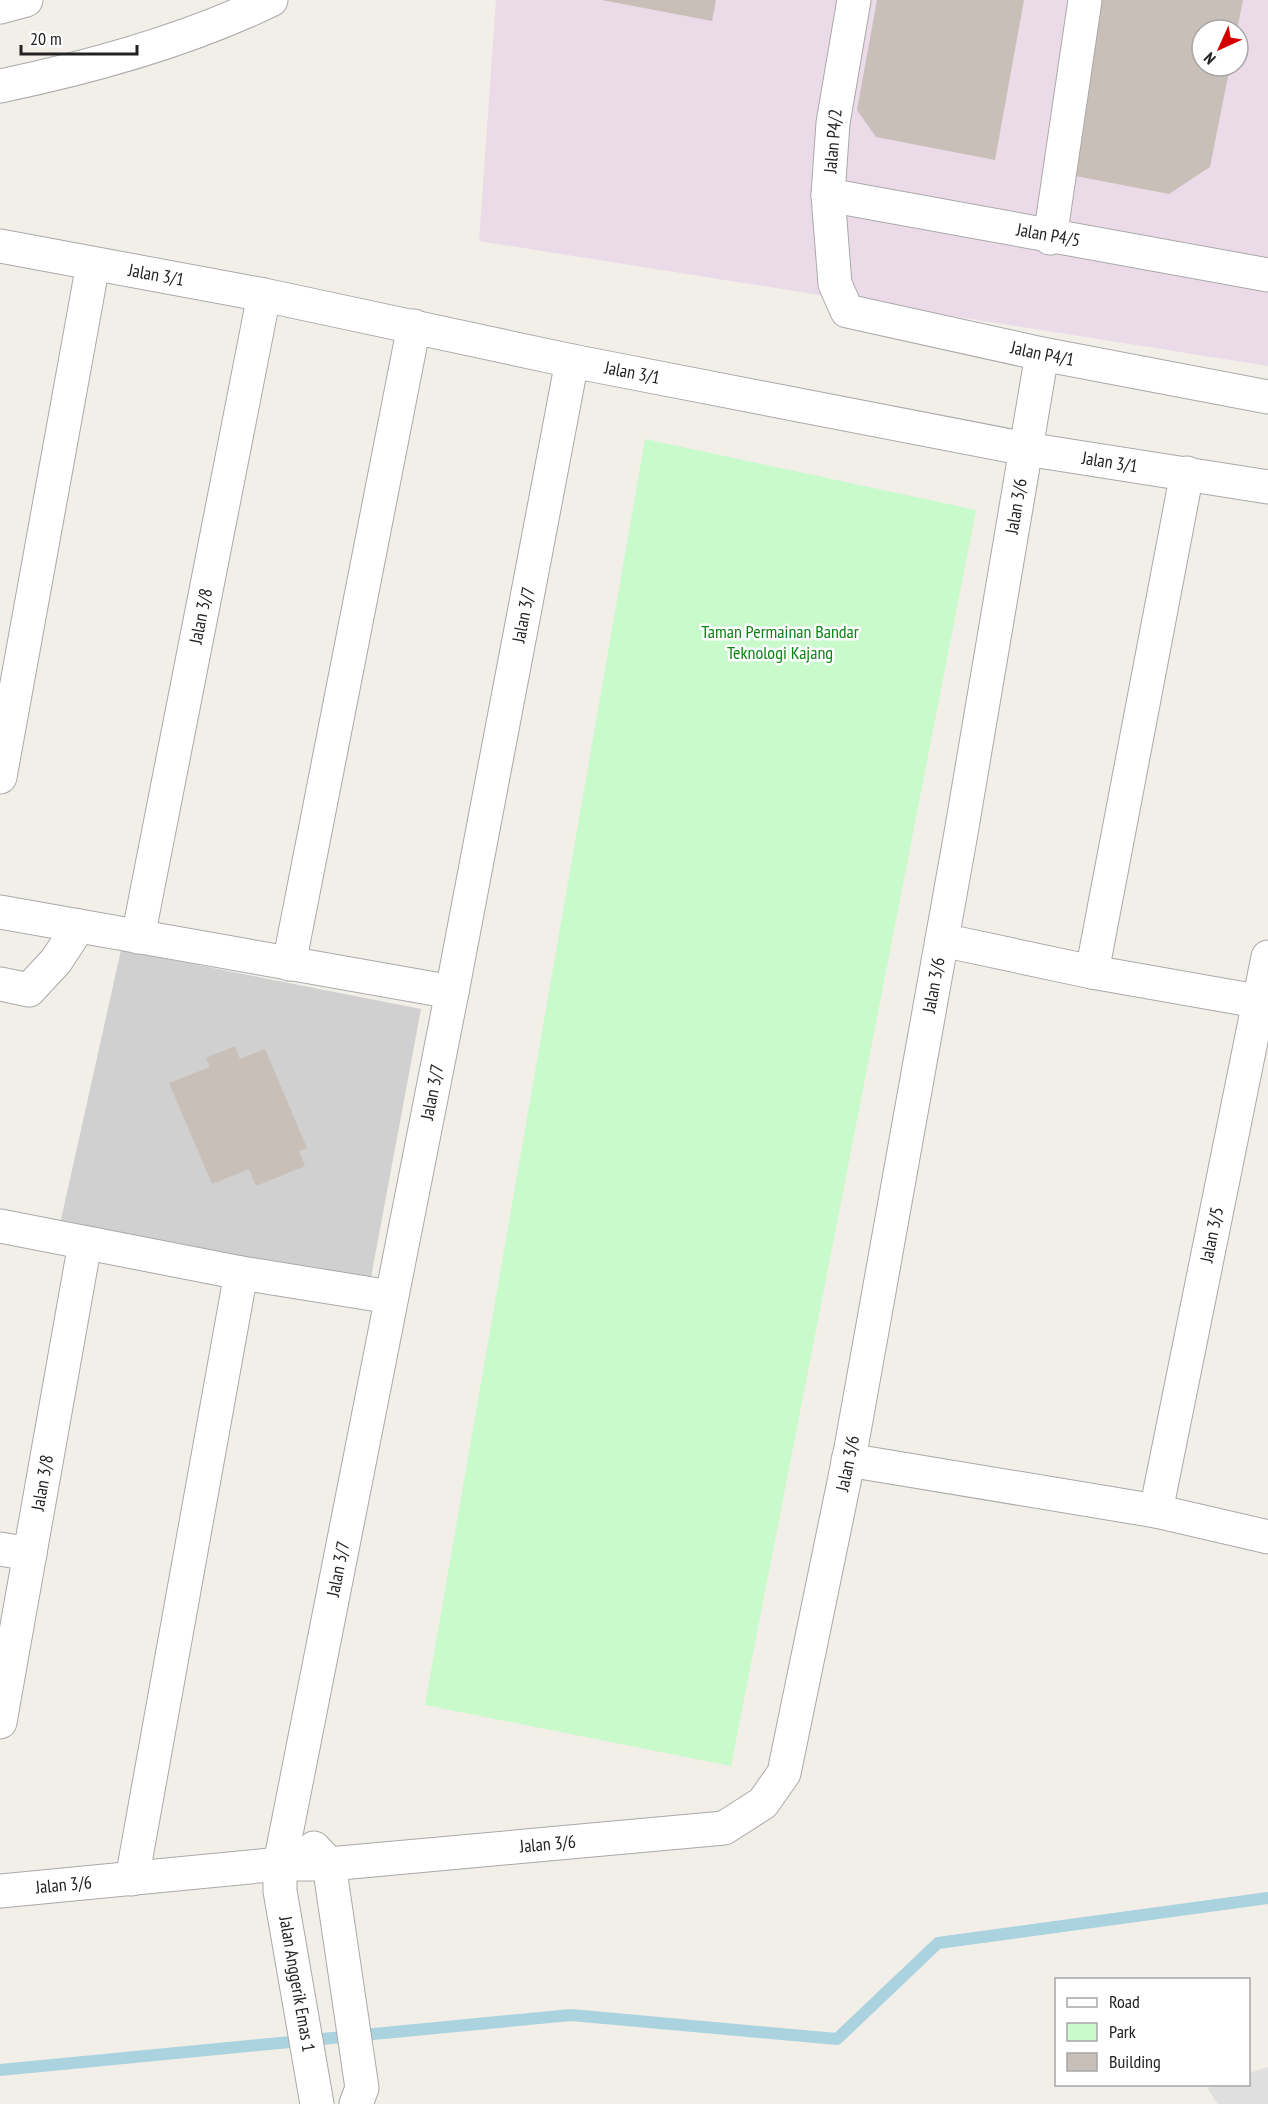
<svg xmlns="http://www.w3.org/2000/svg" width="1268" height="2104" font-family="'PT Sans Narrow',sans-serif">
  <rect width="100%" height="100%" fill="#f2efe9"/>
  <path fill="#e0dfdf" d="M1268 2067V2104H1218L1207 2088 1217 2085 1248 2084 1249 2073Z"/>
  <path fill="#ebdbe8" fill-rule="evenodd" d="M496 0H1268V366L479 241ZM1202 30H1238V66H1202Z"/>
  <path fill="#d0d0d0" d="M121 950 421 1009 370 1283 60 1224Z"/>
  <path fill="#c8facc" d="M645 439 976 510 731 1766 425 1705Z"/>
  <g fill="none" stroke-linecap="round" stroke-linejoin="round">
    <path stroke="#aad3df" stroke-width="12" d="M0 2070 571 2015 837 2039 938 1943 1268 1898"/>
  </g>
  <g fill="#c7bfb8">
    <path d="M602 0H716L712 21Z"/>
    <path d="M877 0H1024L995 160 876 137 857 110Z"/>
    <path d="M1094 0H1243L1237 30H1202V66H1230L1210 167 1169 194 1060 173Z"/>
    <path d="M235 1046 240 1059 265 1049 307 1148 299 1151 305 1166 256 1186 249 1169 212 1184 169 1083 210 1067 206 1058Z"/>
  </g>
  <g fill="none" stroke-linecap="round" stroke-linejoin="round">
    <g stroke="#a9a9a9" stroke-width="35">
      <g id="minor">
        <path id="s1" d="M854 0 833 123 828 195 835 284 847 311 1042 354 1268 397"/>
        <path d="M0 7 26 0"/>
        <path d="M0 86C92 67 186 41 271 0"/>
        <path id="s2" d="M828 195 1268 275"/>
        <path d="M1050 238 1085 0"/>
        <path id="s3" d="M0 246 264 295 572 361 1026 449 1268 487"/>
        <path d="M0 777 93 264"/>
        <path d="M0 912 452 992"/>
        <path id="s4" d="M138 937 264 295"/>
        <path d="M942 940 1092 972 1268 1003"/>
        <path d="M289 964 414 326"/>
        <path d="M1092 972 1187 473"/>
        <path d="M0 984 29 990 56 961 79 926"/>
        <path d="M0 1226 241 1273 391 1297"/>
        <path d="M848 1460 1156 1511 1268 1537"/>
        <path id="s5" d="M1156 1511 1268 957"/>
        <path d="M0 1549 30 1554"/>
        <path id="s6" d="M0 1722 85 1243"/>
        <path d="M314 1848 329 1864 362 2088 356 2104"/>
        <path d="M132 1879 241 1273"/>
        <path id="s7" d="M0 1891 280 1864H329L724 1828 763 1803 784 1773 851 1448 961 833 1042 354"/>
        <path id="s8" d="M317 2104 280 1891V1864L452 992 572 361"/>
      </g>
    </g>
    <use href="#minor" stroke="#fff" stroke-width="33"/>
  </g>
  <g text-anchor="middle" stroke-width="5" stroke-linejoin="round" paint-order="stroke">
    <g font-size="18" fill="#222" stroke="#fff">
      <text transform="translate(833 141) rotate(-85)" y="6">Jalan P4/2</text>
      <text dy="6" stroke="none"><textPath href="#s2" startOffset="224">Jalan P4/5</textPath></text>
      <text dy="6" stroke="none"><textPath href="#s3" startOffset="159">Jalan 3/1</textPath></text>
      <text dy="6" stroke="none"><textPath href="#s1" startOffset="516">Jalan P4/1</textPath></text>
      <text dy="6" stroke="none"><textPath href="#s3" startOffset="645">Jalan 3/1</textPath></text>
      <text dy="6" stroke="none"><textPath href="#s3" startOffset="1131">Jalan 3/1</textPath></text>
      <text dy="6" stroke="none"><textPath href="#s7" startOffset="2098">Jalan 3/6</textPath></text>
      <text dy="6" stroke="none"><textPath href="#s8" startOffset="1516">Jalan 3/7</textPath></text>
      <text dy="6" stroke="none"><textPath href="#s4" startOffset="327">Jalan 3/8</textPath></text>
      <text dy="6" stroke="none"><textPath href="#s7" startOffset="1612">Jalan 3/6</textPath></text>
      <text dy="6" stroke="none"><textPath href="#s8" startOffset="1030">Jalan 3/7</textPath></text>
      <text dy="6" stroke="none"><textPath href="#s5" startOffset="282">Jalan 3/5</textPath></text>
      <text dy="6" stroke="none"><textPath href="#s7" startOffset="1126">Jalan 3/6</textPath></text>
      <text dy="6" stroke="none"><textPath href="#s6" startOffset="243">Jalan 3/8</textPath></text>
      <text dy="6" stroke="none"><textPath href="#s8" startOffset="544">Jalan 3/7</textPath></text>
      <text dy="6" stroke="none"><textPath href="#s7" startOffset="550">Jalan 3/6</textPath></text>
      <text dy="6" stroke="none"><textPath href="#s7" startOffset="64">Jalan 3/6</textPath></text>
      <text transform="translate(297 1984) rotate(80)" y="6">Jalan Anggerik Emas 1</text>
    </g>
    <g font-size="18" fill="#0c8416" stroke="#fff">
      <text x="780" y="638">Taman Permainan Bandar<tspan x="780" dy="21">Teknologi Kajang</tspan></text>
    </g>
  </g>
  <rect x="1055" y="1978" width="195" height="108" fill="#ffffff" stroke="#a7a7a7" stroke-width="1.5"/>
  <rect x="1067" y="1998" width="30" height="9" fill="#ffffff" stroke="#a7a7a7" stroke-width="1.5"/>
  <text x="1109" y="2008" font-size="18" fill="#222222">Road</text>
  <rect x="1067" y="2023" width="30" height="18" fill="#c8facc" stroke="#a7a7a7" stroke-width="1.5"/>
  <text x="1109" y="2038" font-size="18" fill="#222222">Park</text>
  <rect x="1067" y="2053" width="30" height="18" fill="#c7bfb8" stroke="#a7a7a7" stroke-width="1.5"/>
  <text x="1109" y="2068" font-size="18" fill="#222222">Building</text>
  <g transform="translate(1220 48) rotate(225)"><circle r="28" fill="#ffffff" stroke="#a7a7a7" stroke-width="1.5"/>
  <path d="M0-4.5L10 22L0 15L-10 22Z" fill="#d40000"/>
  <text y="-9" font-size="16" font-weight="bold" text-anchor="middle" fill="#222222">N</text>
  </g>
  <path d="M21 45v9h116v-9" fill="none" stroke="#222222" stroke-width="3"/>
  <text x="30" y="45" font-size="18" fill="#222222" stroke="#ffffff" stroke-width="4.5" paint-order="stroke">20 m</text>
</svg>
